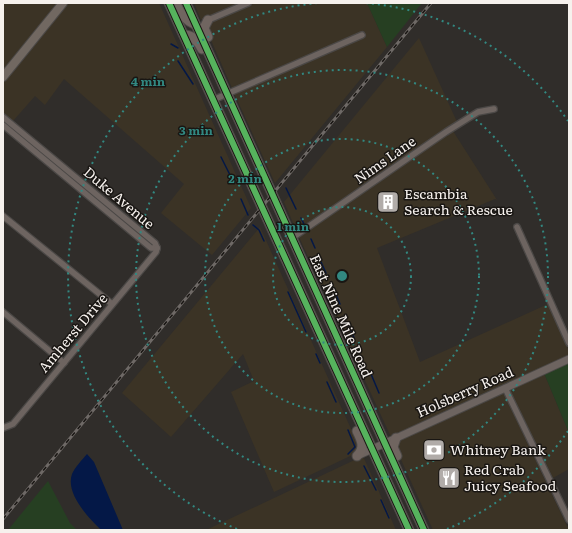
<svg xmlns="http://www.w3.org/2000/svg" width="572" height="533" font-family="Literata,serif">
  <rect width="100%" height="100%" fill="#302d2a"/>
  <g fill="#3b3325">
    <path d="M3 3H59L3 72Z"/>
    <path d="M67 3H159L251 208 212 255 161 213 184 184 64 79 45 105 35 96 13 121 3 113V81Z"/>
    <path d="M194 3H240L201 20Z"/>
    <path d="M255 3H367L387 47 275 183 234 93 366 36 364 31 232 88 207 31 208 27 215 20Z"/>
    <path d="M419 38 457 122 297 232 284 202Z"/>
    <path d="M453 131 497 200 495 199 377 248 420 362 548 304 569 351V356L391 437 299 237Z"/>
    <path d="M260 227 361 451 274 492 231 392 254 381 243 354 171 437 122 393Z"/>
    <path d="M544 373 569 433V469L553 478 509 389Z"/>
    <path d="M503 392 569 530H433L393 442Z"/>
    <path d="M363 456 396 530H206Z"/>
  </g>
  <g fill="#263f22">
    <path d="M367 3H422L387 47Z"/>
    <path d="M569 362V433L544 373Z"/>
    <path d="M48 481 70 523 77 530H8Z"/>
  </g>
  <path fill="#041847" d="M87 454 94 462 123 530H101C89 518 65 494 72 474 75 467 82 460 87 454Z"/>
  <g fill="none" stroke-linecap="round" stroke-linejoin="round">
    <g stroke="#041847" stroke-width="1.5">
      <path d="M171 44 178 48"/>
      <path d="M178 61 193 84"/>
      <path d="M221 157 234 183"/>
      <path d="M286 188 296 209"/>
      <path d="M241 199 248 215"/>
      <path d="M301 218 304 224"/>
      <path d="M253 225 259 230 264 241"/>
      <path d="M311 239 315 248"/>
      <path d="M321 262 326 273"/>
      <path d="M333 288 340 304"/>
      <path d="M288 292 306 332"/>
      <path d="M348 323 354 338"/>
      <path d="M316 354 320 363"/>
      <path d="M371 374 379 393"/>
      <path d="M327 382 336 402"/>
      <path d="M348 454 355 447 348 430"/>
      <path d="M364 466 376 490"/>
      <path d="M381 500 389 518"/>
    </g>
    <g stroke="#4b4846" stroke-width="8">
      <g id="minor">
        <path d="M206 21 248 3"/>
        <path d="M213 100 362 35"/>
        <path d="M3 117 155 243 157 248"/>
        <path d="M3 125 151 248H157"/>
        <path d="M3 216 112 304"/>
        <path d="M517 227 569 343"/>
        <path d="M292 238 446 132 478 112 494 109"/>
        <path d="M3 312 64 363"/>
        <path d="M505 388 569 520"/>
        <path d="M3 428 13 424 156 252 157 248"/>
      </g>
    </g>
    <g stroke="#4b4846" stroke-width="9">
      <path id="tertiary" d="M357 456 569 359"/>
    </g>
    <g stroke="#4b4846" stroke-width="10">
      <path id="secondary" d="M3 77 63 3"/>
    </g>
    <g stroke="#4b4846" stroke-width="11">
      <g id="primary">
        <path d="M169 3 409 530"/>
        <path d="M186 3 424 530"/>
        <path d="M176 4C180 14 186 21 196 25"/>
        <path d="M208 20 204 28 208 37"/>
        <path d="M184 35C193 35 198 41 202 49"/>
        <path d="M396 438 393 447 397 456"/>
        <path d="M357 456C365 448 362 441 357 431"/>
      </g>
    </g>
    <use href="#minor" stroke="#6d6460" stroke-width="5.5"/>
    <use href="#tertiary" stroke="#6d6460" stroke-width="7"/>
    <use href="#secondary" stroke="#716861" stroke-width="8"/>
    <use href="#primary" stroke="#706560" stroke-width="9"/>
    <g stroke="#6e6966" stroke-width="3">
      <path id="rail" d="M3 519 431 3"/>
    </g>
    <use href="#rail" stroke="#191613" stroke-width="1.5" stroke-dasharray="4.5" stroke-linecap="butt"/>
    <g stroke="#191613" stroke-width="8">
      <g id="cycleway">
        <path d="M169 3 409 530"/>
        <path d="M186 3 424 530"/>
      </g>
    </g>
    <use href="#cycleway" stroke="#56b35d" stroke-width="6"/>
  </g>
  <g fill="none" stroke="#328881" stroke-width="2" stroke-dasharray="2 4">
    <circle cx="342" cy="276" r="69"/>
    <circle cx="342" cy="276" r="137"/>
    <circle cx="342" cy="276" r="206"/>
    <path d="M568 431A274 274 0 0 1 447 529M237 529A274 274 0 0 1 318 3M366 3A274 274 0 0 1 568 121"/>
  </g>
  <defs>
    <g id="building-square" transform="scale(1.15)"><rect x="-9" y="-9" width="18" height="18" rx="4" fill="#b1aca9" stroke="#191613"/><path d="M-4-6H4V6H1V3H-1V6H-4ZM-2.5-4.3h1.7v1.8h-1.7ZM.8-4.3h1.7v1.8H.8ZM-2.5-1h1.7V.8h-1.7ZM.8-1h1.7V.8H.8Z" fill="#fff"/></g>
    <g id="bank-square" transform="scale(1.15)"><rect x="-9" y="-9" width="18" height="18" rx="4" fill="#b1aca9" stroke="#191613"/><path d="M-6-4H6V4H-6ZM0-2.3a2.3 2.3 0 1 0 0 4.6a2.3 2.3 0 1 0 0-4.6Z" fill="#fff"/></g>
    <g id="restaurant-square" transform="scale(1.15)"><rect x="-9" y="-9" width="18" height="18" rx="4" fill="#b1aca9" stroke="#191613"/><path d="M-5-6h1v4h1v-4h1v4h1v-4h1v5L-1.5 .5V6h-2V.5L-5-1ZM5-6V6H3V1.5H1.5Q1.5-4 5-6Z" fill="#fff"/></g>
  </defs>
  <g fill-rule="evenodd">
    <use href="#building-square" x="388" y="202"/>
    <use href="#bank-square" x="434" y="450"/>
    <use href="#restaurant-square" x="449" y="478"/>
  </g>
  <g text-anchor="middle" stroke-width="3" stroke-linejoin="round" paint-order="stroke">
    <g font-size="14" fill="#f6f1ed" stroke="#191613">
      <text transform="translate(385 160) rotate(-35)" y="5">Nims Lane</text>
      <text transform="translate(119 198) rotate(40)" y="5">Duke Avenue</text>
      <text transform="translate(341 316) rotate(66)" y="5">East Nine Mile Road</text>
      <text transform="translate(73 333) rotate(-50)" y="5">Amherst Drive</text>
      <text transform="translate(465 392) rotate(-24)" y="5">Holsberry Road</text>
    </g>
    <g font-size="14" fill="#f6f1ed" stroke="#191613" text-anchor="start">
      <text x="404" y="199">Escambia<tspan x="404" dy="16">Search &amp; Rescue</tspan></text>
      <text x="450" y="455">Whitney Bank</text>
      <text x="464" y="475">Red Crab<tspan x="464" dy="16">Juicy Seafood</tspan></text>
    </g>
  </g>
  <circle cx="342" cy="276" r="6" fill="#328881" stroke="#191613" stroke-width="2"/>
  <g font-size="12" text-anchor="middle" font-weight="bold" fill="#328881" stroke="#191613" stroke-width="3" stroke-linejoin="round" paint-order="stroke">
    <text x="148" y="86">4 min</text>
    <text x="196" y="135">3 min</text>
    <text x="245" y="183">2 min</text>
    <text x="293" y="231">1 min</text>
  </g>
  <rect width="572" height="533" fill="none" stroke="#f6f1ed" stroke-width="8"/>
</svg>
